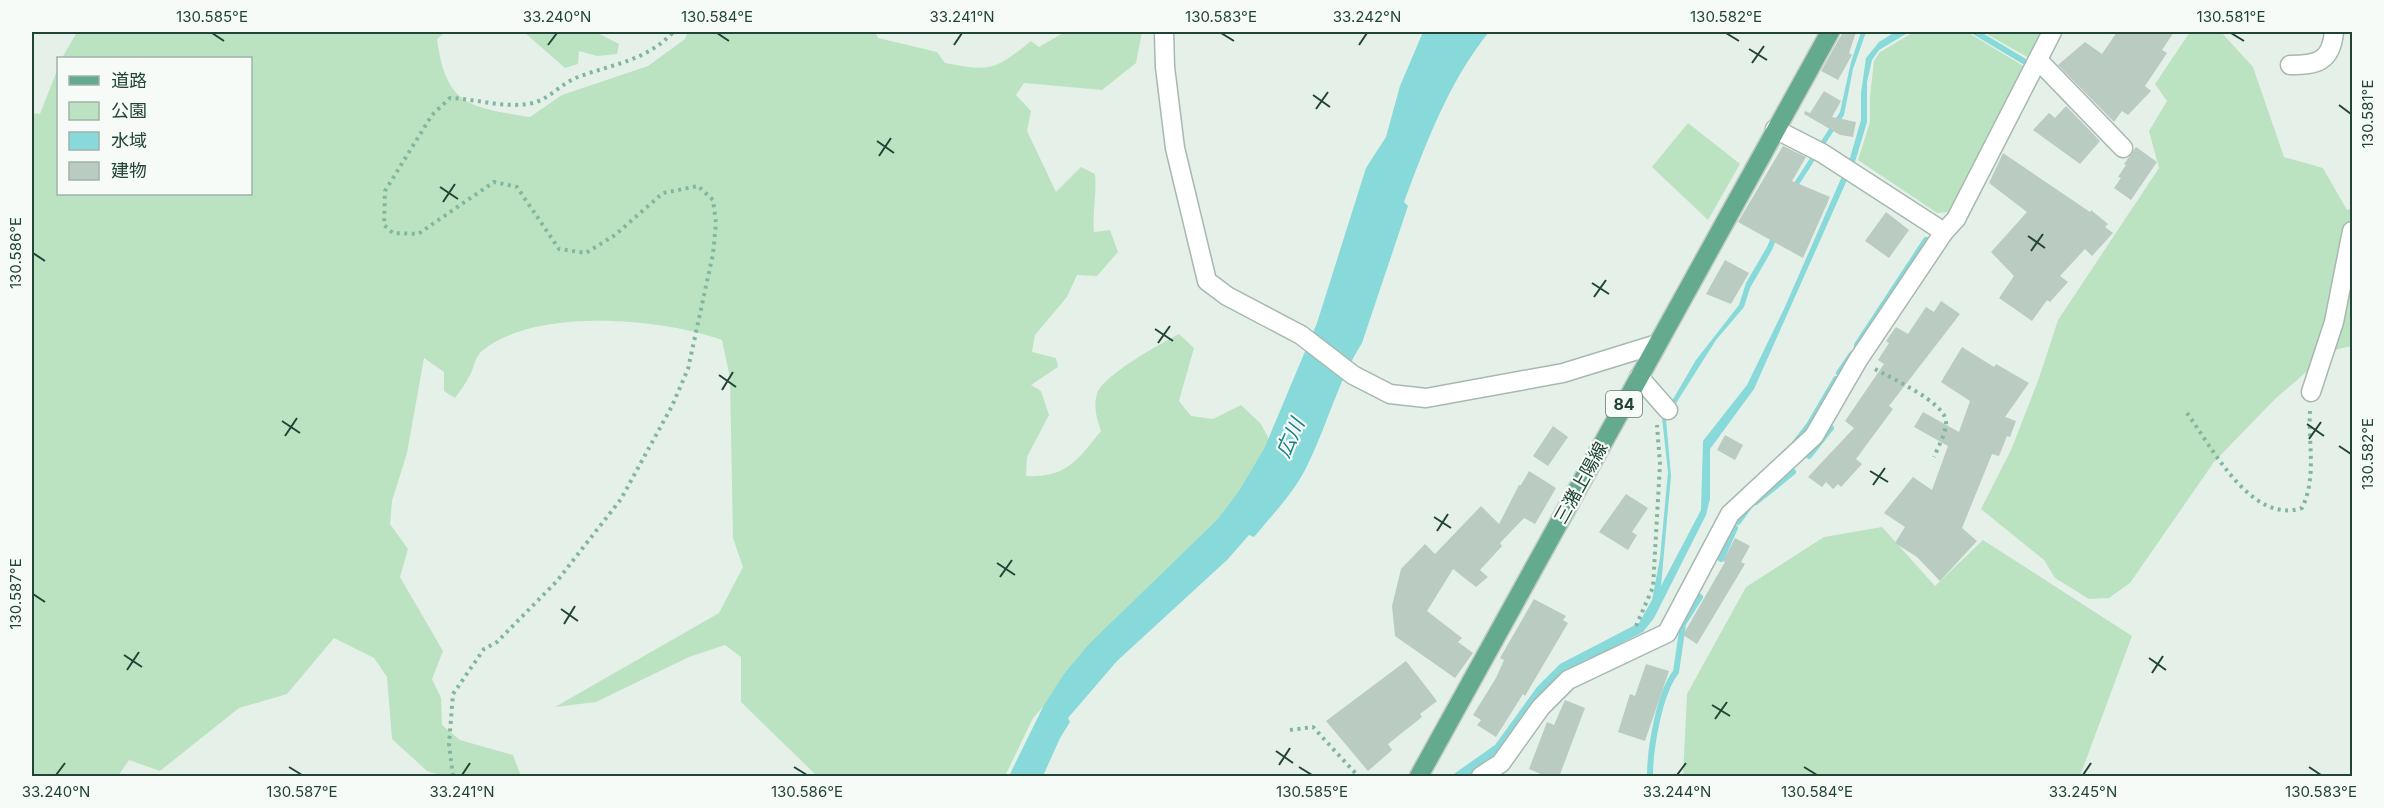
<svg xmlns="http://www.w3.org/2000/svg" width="2384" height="808" font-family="Inter,'Noto Sans JP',sans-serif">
  <rect width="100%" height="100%" fill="#e5f0e9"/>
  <g fill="#bce3c1">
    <path d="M77 32H445L437 39C446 106 469 107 530 117L562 95 648 66 685 39 688 32H875L878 38 937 52 945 63C992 72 995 70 1031 41L1039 47 1065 32H1142L1136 63 1102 90 1024 83 1016 95 1031 111 1027 131 1056 192 1081 167 1095 174C1097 194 1092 212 1094 232L1110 230 1118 252 1097 276 1077 275 1067 297 1035 335 1032 352 1056 358 1058 367 1031 385 1041 391 1049 415 1027 457 1026 476C1067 478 1077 460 1101 431 1097 418 1093 408 1097 394 1102 376 1161 343 1179 334L1194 348 1179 401 1191 416 1213 419 1241 405 1261 424 1275 451 1142 614 1090 654 1033 718 1005 776H817L741 702V657L725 645 689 657 596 702 555 707 719 613 743 567 733 538 730 378 722 340C661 318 534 307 482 351 475 356 474 368 470 375 466 383 460 391 455 398L444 391V372L424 358 407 453 392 501 390 524 408 549 400 577 443 651 432 679 441 698 442 725 460 740 513 755 521 776H443L427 771 392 739 387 677 374 658 334 638 287 694 239 708 160 771 129 760 118 776H32V113L40 114 58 68V194H250V58H62Z"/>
    <path d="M524 32H596L619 44 617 54 597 56 579 51 578 64 565 68Z"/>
    <path d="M1914 32H1967L2025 67 1948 212 1937 213 1858 160 1870 122V96L1874 61 1880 52Z"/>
    <path d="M1983 32H2044L2029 58Z"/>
    <path d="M2190 32H2221L2253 67 2284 157 2323 168 2347 210 2352 209V346L2338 349 2312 367 2276 398 2214 462 2130 583 2109 598 2089 599 2055 578 2044 560 1981 509 2011 450 2038 381 2058 320 2159 168 2149 131 2167 101 2155 84Z"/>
    <path d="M1688 123 1740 164 1708 220 1652 167Z"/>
    <path d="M1882 527 1935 586 1983 540 2132 636 2080 776H1683L1687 694 1746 587 1824 537Z"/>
  </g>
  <g fill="#87d9da">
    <path d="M1423 32H1489C1449 81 1426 143 1404 202L1408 206 1362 343C1338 381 1327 426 1307 466 1294 493 1272 515 1254 537L1249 535 1227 560 1117 661 1068 718 1070 722 1060 738 1043 776H1009L1044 705 1064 674 1089 644 1217 520 1239 491 1264 449 1317 323 1366 168 1386 137 1400 86Z"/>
    <path d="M1861 32H1866L1853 69 1844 115 1798 186 1772 250 1750 288 1744 307 1716 340 1666 419 1671 476 1661 586 1701 510 1703 441 1747 385 1784 309 1850 158 1861 120V93L1866 58 1879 42 1895 32H1909L1879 50 1872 60 1867 82V122L1855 162 1754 389 1710 449V499L1706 515 1654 618 1643 632 1565 672 1499 750 1472 776H1451L1495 745 1537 687 1560 664 1639 623 1652 600 1660 558 1668 472 1662 418 1696 360 1739 305 1746 283 1767 247 1794 183 1840 112 1851 62Z"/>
  </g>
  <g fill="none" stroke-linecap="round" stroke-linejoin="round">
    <g stroke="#87d9da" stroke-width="6">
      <path d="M1975 32 2027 63"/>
      <path d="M1857 345 1926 240"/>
      <path d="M1839 373 1852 354"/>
      <path d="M1795 443 1809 425 1836 379"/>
      <path d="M1809 456 1831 428"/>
      <path d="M1756 502 1793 472"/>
      <path d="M1738 522 1748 508"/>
      <path d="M1721 559 1735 528"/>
      <path d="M1650 776C1650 750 1659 693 1676 672L1683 624 1700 597"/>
    </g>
  </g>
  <g fill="#bacbc2">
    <path d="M1843 32H1856L1849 53 1852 55 1838 80 1821 71Z"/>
    <path d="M2117 32H2174L2162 50 2167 53 2145 86 2151 91 2128 115 2122 111 2114 122 2058 65 2085 42 2102 54Z"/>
    <path d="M1824 91 1841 101 1832 117 1856 122 1853 137 1840 135 1804 114 1805 111 1810 113Z"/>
    <path d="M2066 106 2100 141 2080 164 2033 130 2049 113 2055 118Z"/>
    <path d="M1783 146 1806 157 1792 181 1830 197 1803 258 1738 222Z"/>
    <path d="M2136 147 2157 162 2131 200 2114 188 2121 178 2118 177 2126 165 2124 164Z"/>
    <path d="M2003 153 2090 212 2091 210 2108 224 2105 227 2113 233 2092 256 2085 249 2060 276 2068 282 2050 302 2047 300 2032 321 1999 298 2014 276 1991 252 2027 212 1989 183Z"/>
    <path d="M1886 212 1909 230 1889 258 1865 241Z"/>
    <path d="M1725 260 1749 273 1731 304 1706 294Z"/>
    <path d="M1941 301 1960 314 1889 406 1893 409 1856 459 1862 464 1841 487 1838 484 1833 489 1826 482 1822 487 1808 477 1854 428 1845 421 1884 364 1878 360 1889 343 1886 341 1896 327 1908 334 1926 307 1934 312Z"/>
    <path d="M1962 347 1994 367 1996 364 2029 383 2005 417 2016 421 2010 437 2007 436 1999 456 1992 454 1962 528 1977 541 1940 581 1917 557 1895 543 1905 527 1884 513 1913 477 1932 490 1948 446 1914 427 1923 412 1959 432 1970 401 1941 382Z"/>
    <path d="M1553 426 1568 437 1548 466 1533 456Z"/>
    <path d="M1725 435 1743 445 1735 460 1717 450Z"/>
    <path d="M1529 471 1556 488 1535 524 1524 518 1500 543 1502 546 1480 570 1488 577 1476 587 1453 569 1427 611 1462 638 1458 642 1473 653 1455 678 1395 636 1392 606 1401 569 1425 544 1435 554 1481 506 1499 524 1519 485H1521Z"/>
    <path d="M1626 494 1648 508 1632 532 1637 535 1628 550 1599 532Z"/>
    <path d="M1735 538 1750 546 1741 562 1745 564 1697 644 1683 635 1725 562 1723 561Z"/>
    <path d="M1534 599 1566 616 1563 620 1568 623 1525 696 1523 694 1496 737 1477 725 1481 720 1473 715 1496 678 1504 660 1500 658Z"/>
    <path d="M1406 661 1437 701 1420 714 1422 717 1388 744 1392 750 1368 771 1326 721Z"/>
    <path d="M1646 664 1669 671 1645 741 1618 732 1630 694 1635 696Z"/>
    <path d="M1565 700 1585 708 1559 777H1548L1529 769 1547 722 1554 725Z"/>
  </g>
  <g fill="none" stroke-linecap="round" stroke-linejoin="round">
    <g stroke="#a6b9b0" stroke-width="21">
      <g id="minor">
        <path d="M1164 32 1165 67 1175 148 1207 281 1227 296 1301 335 1353 375 1390 394 1426 398 1563 373 1657 344"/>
        <path d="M2038 60 2123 148"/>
        <path d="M2290 65C2317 65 2331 62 2334 32"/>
        <path d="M1775 129 1822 153 1944 232"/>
        <path d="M1639 377 1668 410"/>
        <path d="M2311 392 2334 322 2352 231"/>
        <path d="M1481 776 1501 763 1541 707 1568 680 1667 633 1730 514 1814 436 1858 360 1944 232 1956 219 2052 32"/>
      </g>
    </g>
    <g stroke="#c1cbc7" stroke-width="21">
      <path id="major" d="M1419 776 1830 32"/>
    </g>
    <g stroke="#82b79f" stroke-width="4" stroke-dasharray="3 4.5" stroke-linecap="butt">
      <path d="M1875 369C1891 378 1944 402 1946 421 1947 431 1938 447 1934 457"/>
      <path d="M2187 413C2212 447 2251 525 2302 508 2317 477 2308 444 2310 411"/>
      <path d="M1636 626 1653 587 1660 464 1657 425"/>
      <path d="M1290 730 1313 727 1358 776"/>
      <path d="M453 776 449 744 453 694 484 649 497 642 557 581 621 499 672 406 688 369 713 254 716 223 713 200 698 186 663 193 615 235 586 253 559 249 517 187 494 182 418 234 393 233 384 225 385 191 432 115 450 98C478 99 505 109 533 103 549 99 562 83 578 77 612 64 647 61 673 32"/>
    </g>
    <use href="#minor" stroke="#fff" stroke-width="18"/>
    <use href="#major" stroke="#64aa8e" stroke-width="18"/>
  </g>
  <path fill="none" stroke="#214436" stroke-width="2" d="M212 33 224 41M717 33 729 41M1221 33 1234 41M1726 33 1739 41M2231 33 2244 41M548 45 557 33M954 45 962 33M1359 45 1367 33M1749 49 1767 60M1752 63 1764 46M1313 95 1330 107M2339 105 2351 114M1316 109 1328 92M877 141 894 153M879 156 891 138M440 187 458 199M443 202 455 184M2028 236 2045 248M2031 251 2043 234M33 253 45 261M1592 283 1609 294M1594 297 1606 280M1155 329 1173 341M1158 343 1170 326M719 375 736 387M722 390 733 372M282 421 300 433M2307 424 2324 436M285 436 297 418M2309 439 2321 422M2339 446 2351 454M1870 471 1888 482M1873 485 1885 468M1434 517 1451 528M1437 531 1448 514M997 563 1015 575M1000 577 1012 560M33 594 45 602M561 609 578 621M564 624 575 606M124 655 142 667M2149 658 2166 670M127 670 139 652M2152 673 2163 656M1712 705 1730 716M1715 719 1727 702M1276 751 1293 763M1279 765 1290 748M289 767 302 775M794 767 807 775M1299 767 1312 775M1804 767 1817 775M2309 767 2321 775M56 775 65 763M462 775 470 763M1677 775 1686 763M2083 775 2091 763"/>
  <g text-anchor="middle" stroke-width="4.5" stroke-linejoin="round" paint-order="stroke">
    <rect fill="#f6fbf8" stroke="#617b70" stroke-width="1.5" x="1606" y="391" width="36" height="26" rx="4.5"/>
    <g font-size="16" font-weight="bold" fill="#214436">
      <text x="1624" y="410">84</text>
    </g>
    <g font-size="18" fill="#214436" stroke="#f6fbf8">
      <text transform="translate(1581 483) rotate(-61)" y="6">三潴上陽線</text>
    </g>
    <g font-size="20" font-style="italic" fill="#138083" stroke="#f6fbf8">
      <text transform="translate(1290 438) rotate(-66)" y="7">広川</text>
    </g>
  </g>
  <rect width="2384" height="808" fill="none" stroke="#f6fbf8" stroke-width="66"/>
  <rect x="57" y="57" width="195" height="138" fill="#f6fbf8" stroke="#a1b2aa" stroke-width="1.5"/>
  <rect x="69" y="76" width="30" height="9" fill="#64aa8e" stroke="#a1b2aa" stroke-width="1.5"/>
  <text x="111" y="87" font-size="18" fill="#214436">道路</text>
  <rect x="69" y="102" width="30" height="18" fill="#bce3c1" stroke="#a1b2aa" stroke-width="1.5"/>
  <text x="111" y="117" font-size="18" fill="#214436">公園</text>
  <rect x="69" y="132" width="30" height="18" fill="#87d9da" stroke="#a1b2aa" stroke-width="1.5"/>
  <text x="111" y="147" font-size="18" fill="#214436">水域</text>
  <rect x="69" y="162" width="30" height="18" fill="#bacbc2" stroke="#a1b2aa" stroke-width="1.5"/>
  <text x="111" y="177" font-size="18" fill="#214436">建物</text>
  <rect x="33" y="33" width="2318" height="742" fill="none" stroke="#214436" stroke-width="2"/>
  <g font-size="15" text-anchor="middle" fill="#214436">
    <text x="212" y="22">130.585°E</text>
    <text x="557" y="22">33.240°N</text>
    <text x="717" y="22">130.584°E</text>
    <text x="962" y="22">33.241°N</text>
    <text x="1221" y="22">130.583°E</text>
    <text x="1367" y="22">33.242°N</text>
    <text x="1726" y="22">130.582°E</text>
    <text x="2231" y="22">130.581°E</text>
    <text transform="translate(2368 114) rotate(-90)" y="5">130.581°E</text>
    <text transform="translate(16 253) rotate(-90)" y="5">130.586°E</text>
    <text transform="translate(2368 454) rotate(-90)" y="5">130.582°E</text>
    <text transform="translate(16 594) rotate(-90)" y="5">130.587°E</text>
    <text x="56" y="797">33.240°N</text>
    <text x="302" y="797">130.587°E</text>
    <text x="462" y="797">33.241°N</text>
    <text x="807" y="797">130.586°E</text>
    <text x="1312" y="797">130.585°E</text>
    <text x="1677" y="797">33.244°N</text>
    <text x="1817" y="797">130.584°E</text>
    <text x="2083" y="797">33.245°N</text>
    <text x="2321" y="797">130.583°E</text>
  </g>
</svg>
